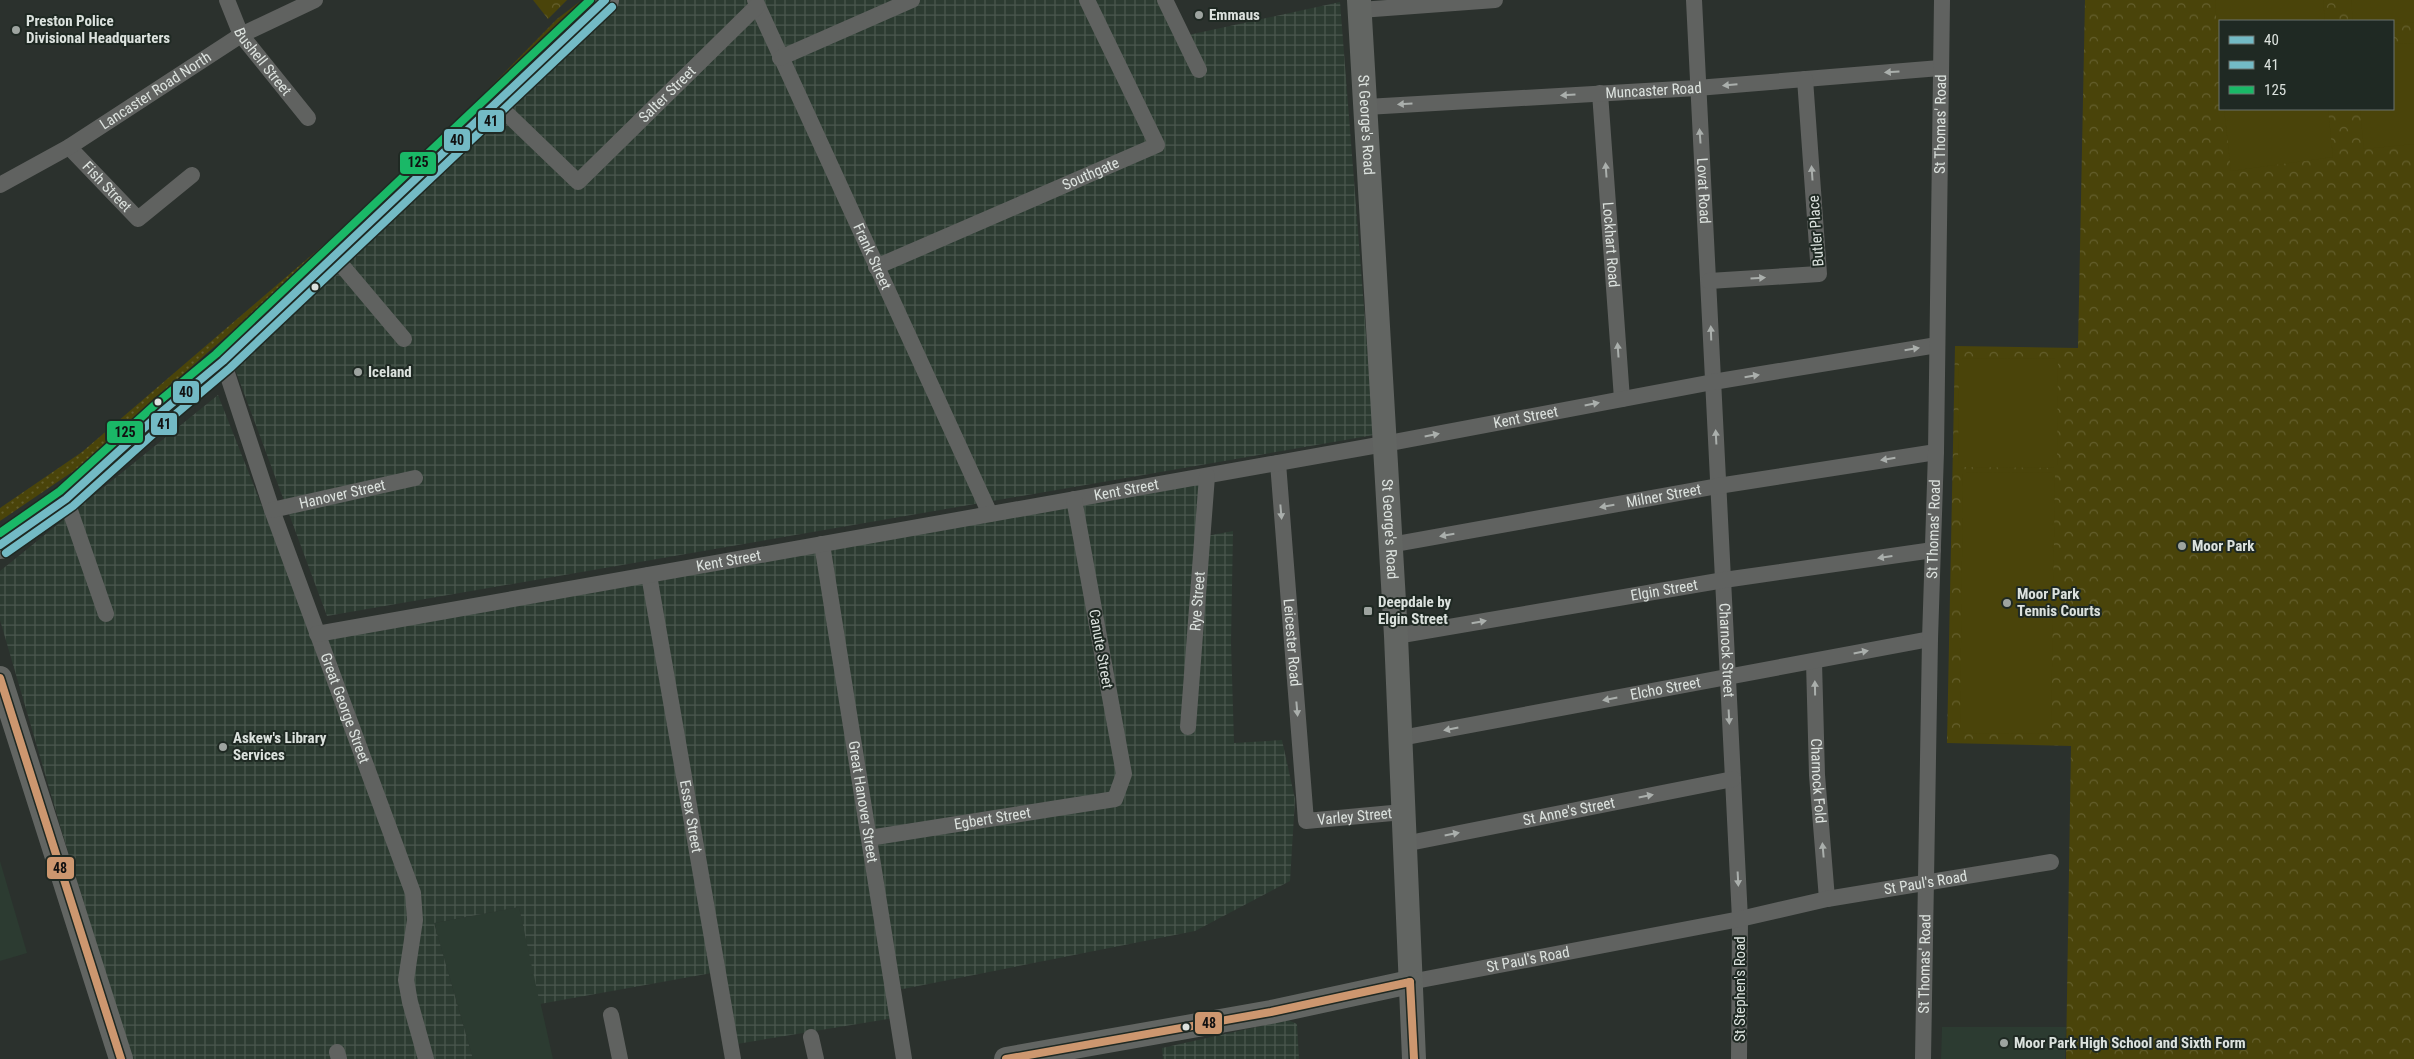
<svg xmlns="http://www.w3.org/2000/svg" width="2414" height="1059" font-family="'Roboto Condensed',sans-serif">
  <defs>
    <pattern id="industrial-grid" width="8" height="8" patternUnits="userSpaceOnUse" patternTransform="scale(1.25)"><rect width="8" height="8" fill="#2c3b31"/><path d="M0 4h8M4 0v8" fill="none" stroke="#4a574e"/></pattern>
    <pattern id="grass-dots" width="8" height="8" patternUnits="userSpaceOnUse" patternTransform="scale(1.25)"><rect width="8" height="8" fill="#4a440a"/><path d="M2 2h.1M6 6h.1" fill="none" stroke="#645f2d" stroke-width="1.8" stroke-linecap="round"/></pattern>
    <pattern id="park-crowns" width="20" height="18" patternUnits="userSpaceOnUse" patternTransform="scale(1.25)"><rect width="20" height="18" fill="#4a440a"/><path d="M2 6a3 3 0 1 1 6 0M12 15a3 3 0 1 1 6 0" fill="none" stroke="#645f2d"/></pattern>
  </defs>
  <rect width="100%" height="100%" fill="#2b312d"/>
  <g fill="#2c3b31">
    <path d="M0 861 27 953 0 961Z"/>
    <path d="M519 907 553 1059H473L434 923Z"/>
    <path d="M1942 1027H2066L2065 1059H1941Z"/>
  </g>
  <g fill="url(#industrial-grid)">
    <path d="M619 0H1168L1184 36 1340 2 1374 435 327 616 232 361Z"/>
    <path d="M218 395 315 640 1202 483 1196 538 1233 531 1231 642 1234 743 1282 740 1295 799 1290 881 1195 931 903 989 886 987 894 1018 737 1044 723 971 540 1004 519 907 434 923 473 1059H132L62 832 0 620V571Z"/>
    <path d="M1288 1020 1297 1024 1299 1059H1163L1162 1048Z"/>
  </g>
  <path fill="url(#grass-dots)" d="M582 0 489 98 329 249 207 353 84 464 0 521V508L82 452 397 182 557 19Z"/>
  <g fill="url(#park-crowns)" fill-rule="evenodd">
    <path d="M533 0H567L548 19Z"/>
    <path d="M2085 0H2414V1059H2066L2071 746 1947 743 1955 346 2078 348ZM2220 21H2393V109H2220Z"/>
  </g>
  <g fill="#4a440a">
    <path d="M2215 0H2323L2325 21H2220V43H2218Z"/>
    <path d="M2351 0H2414V22L2393 24V21H2353Z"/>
    <path d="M2414 43V144L2364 149 2360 109H2393V44Z"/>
    <path d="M2224 109H2328L2333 157 2231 171Z"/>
    <path d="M1959 358 2058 359 2057 468 1958 467Z"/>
    <path d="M1963 472 2055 473 2051 734 1960 733Z"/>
  </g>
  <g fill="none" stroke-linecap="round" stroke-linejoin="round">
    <g stroke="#606260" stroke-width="16">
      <path id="s1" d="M227 0 241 35 308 118"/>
      <path id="s2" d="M755 0 990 514"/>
      <path d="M1165 0 1199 70"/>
      <path id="s3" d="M1694 0 1740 919 1739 1059"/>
      <path d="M1360 10 1495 0"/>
      <path d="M780 58 912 0"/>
      <path id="s4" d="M1600 93 1622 399"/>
      <path id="s5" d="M496 103 578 182 757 6"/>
      <path id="s6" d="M1366 107 1697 88 1940 68"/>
      <path id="s7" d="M69 147 138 219 192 175"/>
      <path id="s8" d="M0 185 69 147 241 35 315 0"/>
      <path d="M334 256 404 339"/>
      <path id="s9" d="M876 267 1157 145 1087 0"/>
      <path d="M1709 281 1819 274 1805 79"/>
      <path id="s10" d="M223 361 272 510 413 893 415 920 406 980 410 1002 426 1059"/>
      <path id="s11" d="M1278 463 1306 821 1403 812"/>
      <path d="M66 499 106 614"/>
      <path id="s12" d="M272 510 415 478"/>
      <path id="s13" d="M822 544 904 1059"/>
      <path id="s14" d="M1390 545 1718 486 1936 452"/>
      <path id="s15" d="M649 575 733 1059"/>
      <path id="s16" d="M317 634 1384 444 1713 382 1937 345"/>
      <path id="s17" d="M1396 636 1724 580 1933 550"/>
      <path id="s18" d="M1814 662 1817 775 1827 899"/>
      <path id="s19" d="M1188 727 1207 476"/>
      <path id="s20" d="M1401 738 1930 639"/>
      <path id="s21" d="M869 838 1115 799 1124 774 1074 499"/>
      <path id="s22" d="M1404 844 1733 779"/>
      <path id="s23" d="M1410 982 1740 919 1827 899 2051 862"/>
      <path d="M611 1015 620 1059"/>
      <path d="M811 1037 816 1059"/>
      <path d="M337 1052 339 1059"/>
      <path id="s24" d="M1923 1059 1930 639 1936 452 1942 0"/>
    </g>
    <g stroke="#626562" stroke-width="24">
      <path id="s25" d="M1359 0 1396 636 1414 1059"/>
      <path d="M0 678 121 1059"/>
      <path d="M1006 1059 1271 1012 1410 982"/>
    </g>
    <path stroke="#666865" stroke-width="28" d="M0 545 66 499 164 410 223 361 311 276 605 0"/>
    <g stroke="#1f2923" stroke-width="11">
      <path id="bus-1" d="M0 545 66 499 164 410 223 361 605 0"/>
    </g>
    <g stroke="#1f2923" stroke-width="11">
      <path id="bus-2" d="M6 553 73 506 171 418 230 368 612 7"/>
    </g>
    <g stroke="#1f2923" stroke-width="11">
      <path id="bus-3" d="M0 533 60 491 157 403 216 354 590 0"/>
    </g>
    <g stroke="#1f2923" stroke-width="11">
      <g id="bus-4">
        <path d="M0 678 121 1059"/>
        <path d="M1410 982 1414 1059"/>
        <path d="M1006 1059 1271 1012 1410 982"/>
      </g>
    </g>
    <use href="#bus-1" stroke="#73bac5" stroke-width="8"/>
    <use href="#bus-2" stroke="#73bac5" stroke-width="8"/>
    <use href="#bus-3" stroke="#1ab867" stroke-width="8"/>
    <use href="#bus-4" stroke="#cd976f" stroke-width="8"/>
  </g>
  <defs><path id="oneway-solid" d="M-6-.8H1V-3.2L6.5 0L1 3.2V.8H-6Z" transform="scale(1.25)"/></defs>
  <g fill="#aaafac">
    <use href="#oneway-solid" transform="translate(1892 72) rotate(176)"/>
    <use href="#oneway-solid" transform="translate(1730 85) rotate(175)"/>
    <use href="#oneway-solid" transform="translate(1568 95) rotate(177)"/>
    <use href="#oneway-solid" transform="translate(1405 104) rotate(177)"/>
    <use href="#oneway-solid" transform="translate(1700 136) rotate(-94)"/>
    <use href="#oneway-solid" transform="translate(1606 170) rotate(-94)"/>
    <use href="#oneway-solid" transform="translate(1812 173) rotate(-94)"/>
    <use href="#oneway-solid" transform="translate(1758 278) rotate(-4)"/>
    <use href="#oneway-solid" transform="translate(1711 333) rotate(-92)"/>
    <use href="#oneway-solid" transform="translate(1912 349) rotate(-9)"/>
    <use href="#oneway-solid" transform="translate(1618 350) rotate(-94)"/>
    <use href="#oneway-solid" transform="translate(1752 376) rotate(-9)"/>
    <use href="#oneway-solid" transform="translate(1592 404) rotate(-11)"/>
    <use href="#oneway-solid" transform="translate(1432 435) rotate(-11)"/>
    <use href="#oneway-solid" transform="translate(1716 437) rotate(-93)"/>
    <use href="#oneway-solid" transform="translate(1888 459) rotate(171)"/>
    <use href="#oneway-solid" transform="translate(1607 506) rotate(170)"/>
    <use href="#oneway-solid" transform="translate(1281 512) rotate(85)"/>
    <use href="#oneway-solid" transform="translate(1447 535) rotate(170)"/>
    <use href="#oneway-solid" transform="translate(1885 557) rotate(172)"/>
    <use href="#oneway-solid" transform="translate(1479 622) rotate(-10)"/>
    <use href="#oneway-solid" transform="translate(1861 652) rotate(-11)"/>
    <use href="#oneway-solid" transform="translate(1815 688) rotate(-91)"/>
    <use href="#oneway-solid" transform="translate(1610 699) rotate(169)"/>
    <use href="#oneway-solid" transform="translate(1297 709) rotate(85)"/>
    <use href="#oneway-solid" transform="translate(1729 717) rotate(87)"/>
    <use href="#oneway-solid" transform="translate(1451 729) rotate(169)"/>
    <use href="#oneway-solid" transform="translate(1646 796) rotate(-11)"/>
    <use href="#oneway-solid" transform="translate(1452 834) rotate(-11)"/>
    <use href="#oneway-solid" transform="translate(1823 850) rotate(-95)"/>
    <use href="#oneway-solid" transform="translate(1738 879) rotate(87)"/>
  </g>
  <g fill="#9ea4a0" stroke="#1f2923" stroke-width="2">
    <circle cx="1199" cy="15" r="5"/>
    <circle cx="16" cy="30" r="5"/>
    <circle cx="358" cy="372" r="5"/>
    <circle cx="2182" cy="546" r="5"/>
    <circle cx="2007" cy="603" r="5"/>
    <rect x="1363" y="606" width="10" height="10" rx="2.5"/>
    <circle cx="223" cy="747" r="5"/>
    <circle cx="2004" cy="1043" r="5"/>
  </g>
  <g fill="#dce2de" stroke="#1f2923" stroke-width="2">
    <circle cx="315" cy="287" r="4.5"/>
    <circle cx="158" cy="402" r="4.5"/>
    <circle cx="1186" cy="1027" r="4.5"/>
  </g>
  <g text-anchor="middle" stroke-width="4" stroke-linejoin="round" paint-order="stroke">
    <g font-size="15" font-weight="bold" fill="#dce2de" stroke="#1f2923" text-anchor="start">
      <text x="1209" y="20">Emmaus</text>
      <text x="26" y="26">Preston Police<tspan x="26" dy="17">Divisional Headquarters</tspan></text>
      <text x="368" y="377">Iceland</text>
      <text x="2192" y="551">Moor Park</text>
      <text x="2017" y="599">Moor Park<tspan x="2017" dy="17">Tennis Courts</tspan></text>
      <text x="1378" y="607">Deepdale by<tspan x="1378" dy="17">Elgin Street</tspan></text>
      <text x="233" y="743">Askew's Library<tspan x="233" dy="17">Services</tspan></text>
      <text x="2014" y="1048">Moor Park High School and Sixth Form</text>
    </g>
    <g font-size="15" fill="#dce2de" stroke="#1f2923">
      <text dy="5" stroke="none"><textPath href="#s1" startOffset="72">Bushell Street</textPath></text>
      <text dy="5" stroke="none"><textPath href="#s8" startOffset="182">Lancaster Road North</textPath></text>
      <text dy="5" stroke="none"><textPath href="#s6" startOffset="288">Muncaster Road</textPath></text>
      <text dy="5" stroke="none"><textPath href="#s5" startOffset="239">Salter Street</textPath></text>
      <text dy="5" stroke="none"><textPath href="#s25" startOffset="125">St George's Road</textPath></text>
      <text dy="5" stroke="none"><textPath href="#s24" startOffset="935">St Thomas' Road</textPath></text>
      <text dy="5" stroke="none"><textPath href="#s9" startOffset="234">Southgate</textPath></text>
      <text dy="5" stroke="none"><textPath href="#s7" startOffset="55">Fish Street</textPath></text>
      <text dy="5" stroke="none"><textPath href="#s3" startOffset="191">Lovat Road</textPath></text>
      <text transform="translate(1816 231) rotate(-94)" y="5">Butler Place</text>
      <text dy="5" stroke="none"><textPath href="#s4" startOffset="152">Lockhart Road</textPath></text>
      <text dy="5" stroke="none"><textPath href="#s2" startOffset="282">Frank Street</textPath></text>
      <text dy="5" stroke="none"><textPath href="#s16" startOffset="1228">Kent Street</textPath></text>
      <text dy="5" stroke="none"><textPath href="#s16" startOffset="822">Kent Street</textPath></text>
      <text dy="5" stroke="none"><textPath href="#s12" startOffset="72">Hanover Street</textPath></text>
      <text dy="5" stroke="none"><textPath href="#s14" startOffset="278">Milner Street</textPath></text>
      <text dy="5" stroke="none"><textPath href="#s25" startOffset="530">St George's Road</textPath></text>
      <text dy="5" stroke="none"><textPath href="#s24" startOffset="530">St Thomas' Road</textPath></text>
      <text dy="5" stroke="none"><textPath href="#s16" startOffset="418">Kent Street</textPath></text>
      <text dy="5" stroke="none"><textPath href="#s17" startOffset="272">Elgin Street</textPath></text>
      <text dy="5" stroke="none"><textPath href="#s19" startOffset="126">Rye Street</textPath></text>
      <text dy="5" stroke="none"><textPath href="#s11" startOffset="180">Leicester Road</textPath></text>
      <text transform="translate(1101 649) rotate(80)" y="5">Canute Street</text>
      <text dy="5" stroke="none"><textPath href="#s3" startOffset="651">Charnock Street</textPath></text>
      <text dy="5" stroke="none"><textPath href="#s20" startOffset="269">Elcho Street</textPath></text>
      <text dy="5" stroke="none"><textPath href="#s10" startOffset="368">Great George Street</textPath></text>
      <text dy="5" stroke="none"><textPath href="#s18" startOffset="119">Charnock Fold</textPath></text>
      <text dy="5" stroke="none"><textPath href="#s13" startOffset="261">Great Hanover Street</textPath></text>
      <text dy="5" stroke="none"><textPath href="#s22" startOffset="168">St Anne's Street</textPath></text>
      <text dy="5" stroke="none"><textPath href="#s15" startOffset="245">Essex Street</textPath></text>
      <text dy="5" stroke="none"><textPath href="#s11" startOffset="408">Varley Street</textPath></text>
      <text dy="5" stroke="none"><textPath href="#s21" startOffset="125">Egbert Street</textPath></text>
      <text dy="5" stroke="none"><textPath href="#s23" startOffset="525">St Paul's Road</textPath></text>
      <text dy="5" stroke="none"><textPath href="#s23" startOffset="120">St Paul's Road</textPath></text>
      <text dy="5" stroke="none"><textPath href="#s24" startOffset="95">St Thomas' Road</textPath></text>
      <text transform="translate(1740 989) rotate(-90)" y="5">St Stephen's Road</text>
    </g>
  </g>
  <g stroke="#1f2923" stroke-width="2">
    <rect x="477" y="109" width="28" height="24" rx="5" fill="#73bac5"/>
    <rect x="443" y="128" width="28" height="24" rx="5" fill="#73bac5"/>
    <rect x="399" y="151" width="38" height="24" rx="5" fill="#1ab867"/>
    <rect x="172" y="380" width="28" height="24" rx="5" fill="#73bac5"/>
    <rect x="150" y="412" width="28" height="24" rx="5" fill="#73bac5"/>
    <rect x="106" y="420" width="38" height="24" rx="5" fill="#1ab867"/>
    <rect x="46" y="856" width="29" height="24" rx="5" fill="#cd976f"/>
    <rect x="1194" y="1011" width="29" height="24" rx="5" fill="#cd976f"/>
  </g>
  <g font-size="14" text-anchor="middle" font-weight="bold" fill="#111">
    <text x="491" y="126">41</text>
    <text x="457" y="145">40</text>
    <text x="418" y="167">125</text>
    <text x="186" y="397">40</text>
    <text x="164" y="429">41</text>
    <text x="125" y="437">125</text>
    <text x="60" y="873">48</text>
    <text x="1209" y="1028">48</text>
  </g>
  <rect x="2219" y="20" width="175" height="90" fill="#1f2923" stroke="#6b736e"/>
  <rect x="2229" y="36" width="25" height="8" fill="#73bac5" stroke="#6b736e"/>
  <text x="2264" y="45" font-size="15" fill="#dce2de">40</text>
  <rect x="2229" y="61" width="25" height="8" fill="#73bac5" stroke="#6b736e"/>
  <text x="2264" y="70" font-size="15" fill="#dce2de">41</text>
  <rect x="2229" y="86" width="25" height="8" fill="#1ab867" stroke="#6b736e"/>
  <text x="2264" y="95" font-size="15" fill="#dce2de">125</text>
</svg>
